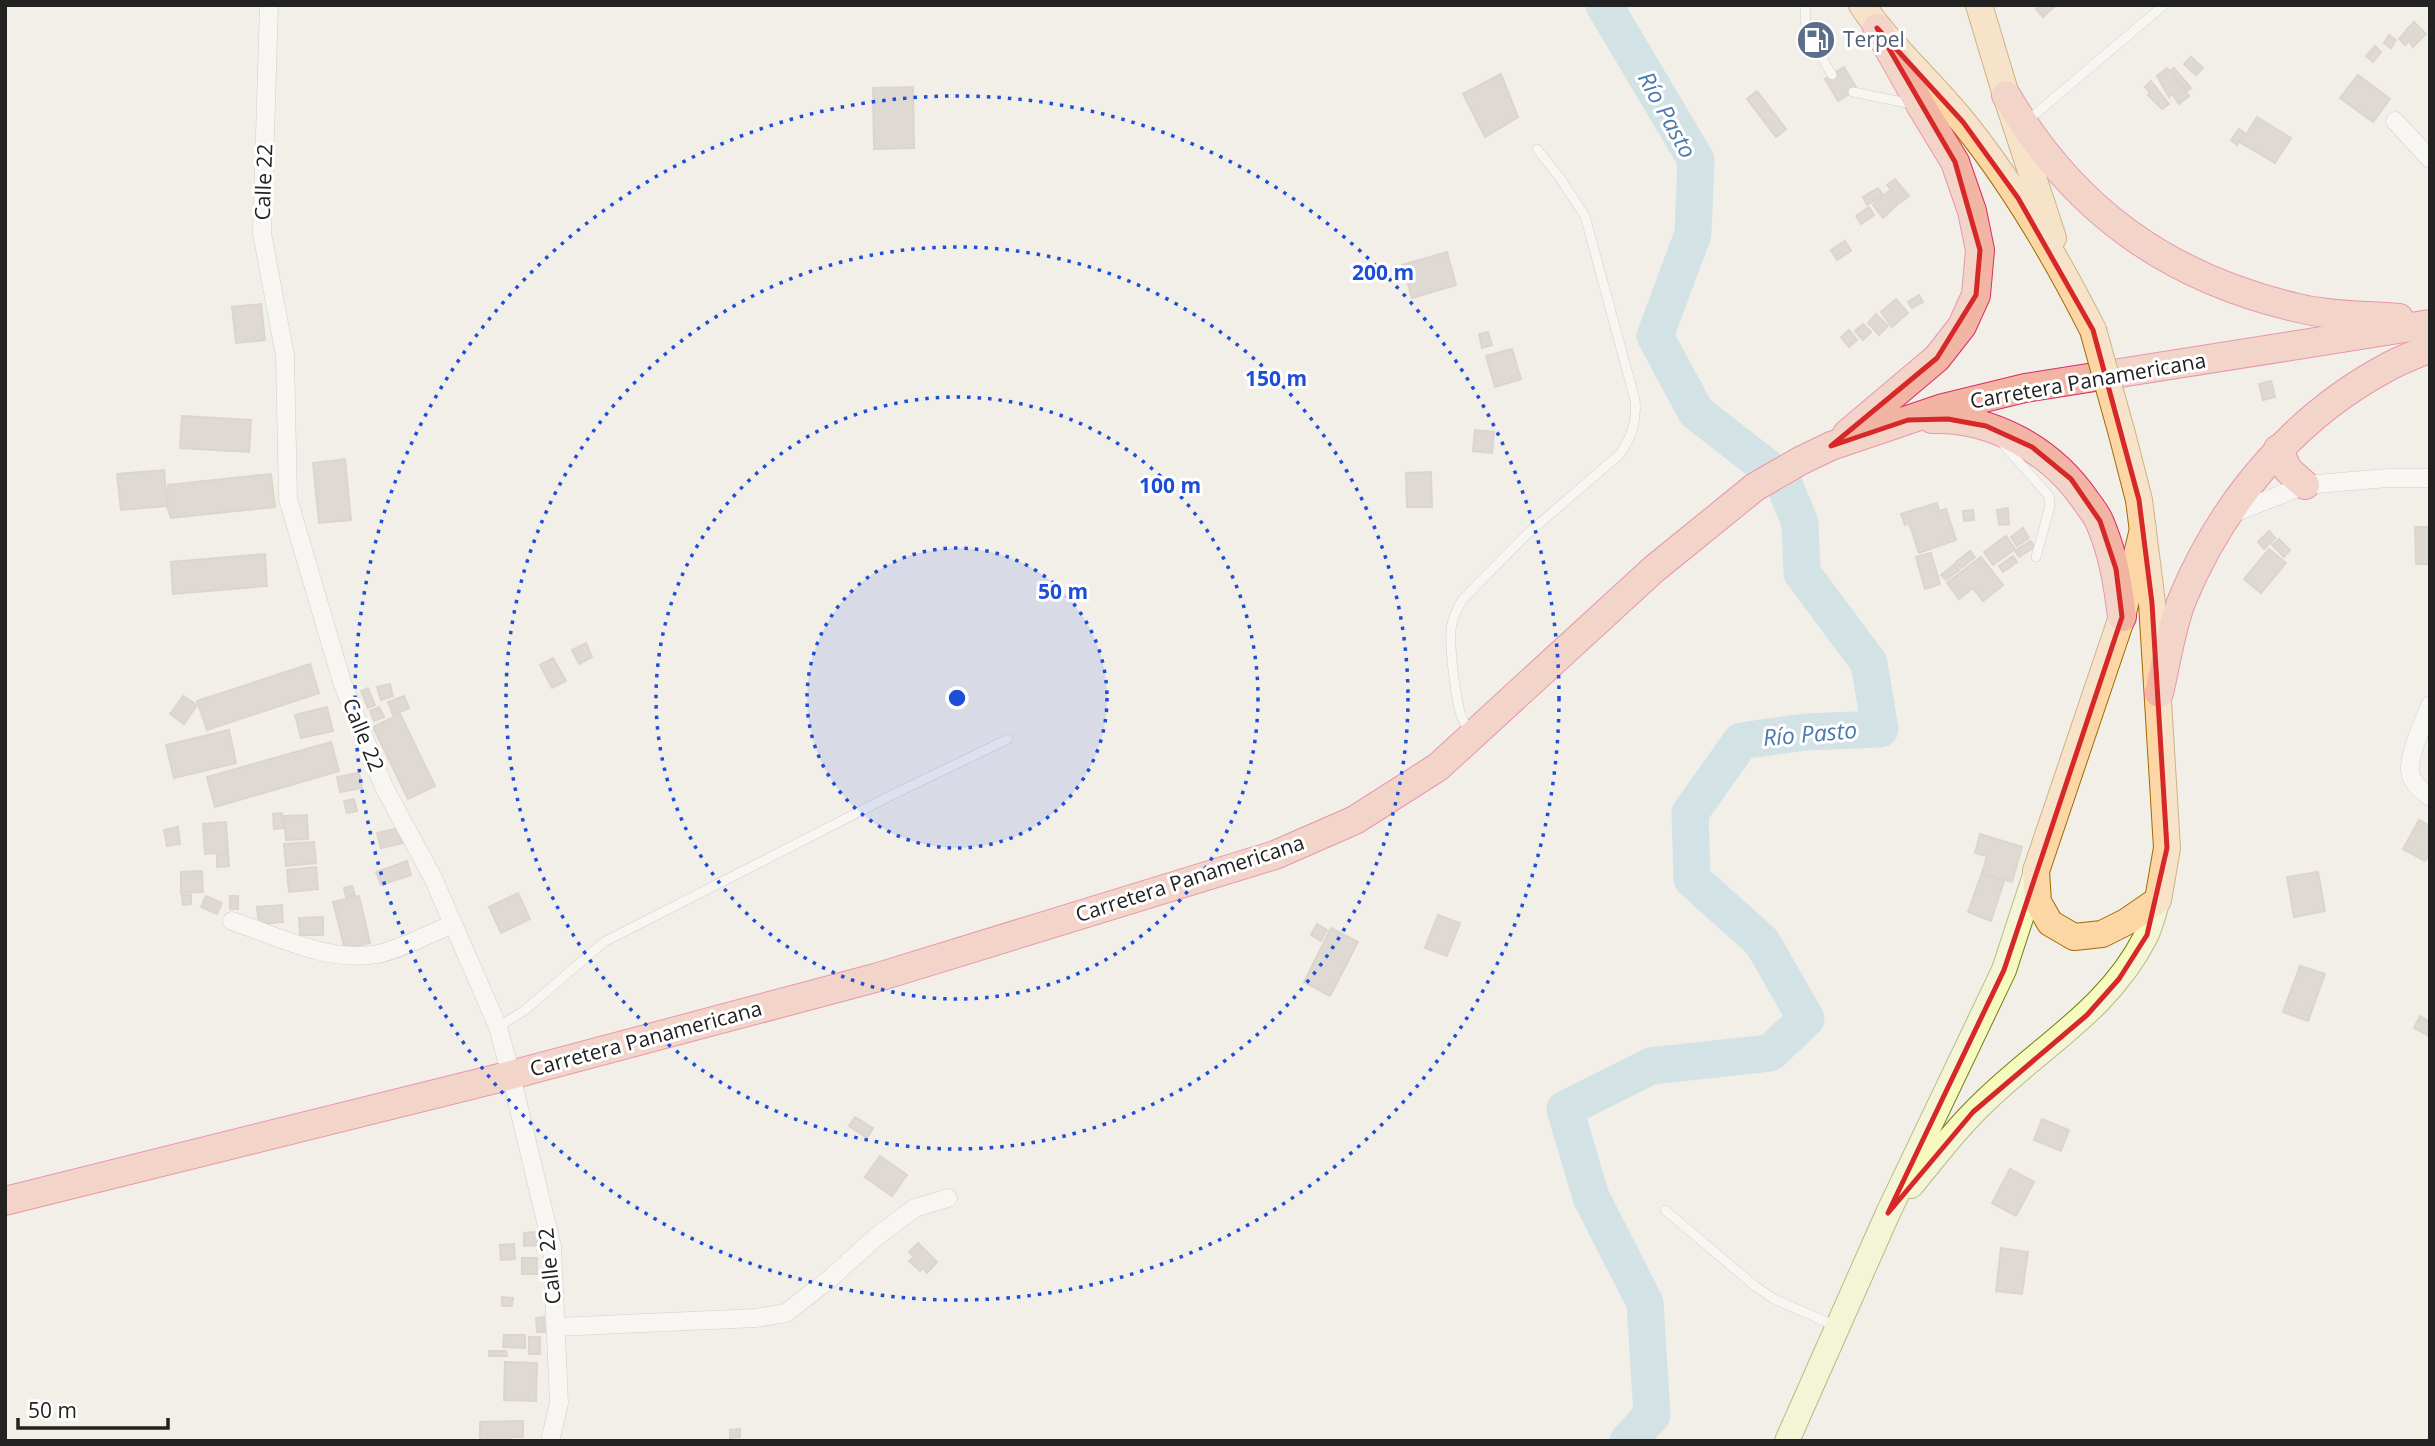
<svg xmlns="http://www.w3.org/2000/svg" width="2435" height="1446" font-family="'Open Sans',sans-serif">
  <rect width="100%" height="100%" fill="#f2efe9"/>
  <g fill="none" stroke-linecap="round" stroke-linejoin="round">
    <path stroke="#aad3df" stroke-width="37" d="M1604 5 1696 160 1693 234 1655 336 1696 412 1782 479 1800 523 1802 573 1869 663 1880 729 1805 732 1741 741 1690 813 1692 879 1762 942 1806 1019 1770 1053 1651 1066 1565 1109 1591 1197 1645 1303 1652 1415 1628 1441"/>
  </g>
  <g fill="#c7bfb8" stroke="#c4b6ab" stroke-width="2">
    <path d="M2041 5H2056L2043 17 2036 9Z"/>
    <path d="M1817 21 1834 45 1816 58 1798 35Z"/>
    <path d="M2414 22 2426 34 2413 47 2410 43 2415 38 2406 30Z"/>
    <path d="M2405 32 2412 38 2405 45 2399 39Z"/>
    <path d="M2389 35 2396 40 2391 48 2384 43Z"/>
    <path d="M2375 46 2381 52 2373 62 2366 56Z"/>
    <path d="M2191 57 2203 68 2196 75 2184 64Z"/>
    <path d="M1844 67 1857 89 1838 101 1825 79Z"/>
    <path d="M2167 68 2189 96 2179 104 2172 94 2169 97 2157 76Z"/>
    <path d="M2174 68 2191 88 2187 91 2171 70Z"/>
    <path d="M1501 74 1518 117 1485 137 1463 94Z"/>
    <path d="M2358 75 2390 99 2373 122 2340 98Z"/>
    <path d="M2151 81 2169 104 2162 109 2148 95 2150 93 2145 87Z"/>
    <path d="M913 87 914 148 874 149 873 88Z"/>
    <path d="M1757 91 1786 129 1776 137 1747 99Z"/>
    <path d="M2257 117 2291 138 2275 163 2241 143Z"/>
    <path d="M2239 129 2245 133 2237 145 2231 140Z"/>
    <path d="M1895 179 1909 196 1901 202 1887 185Z"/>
    <path d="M1878 188 1883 195 1867 205 1863 197Z"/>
    <path d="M1889 191 1899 203 1883 218 1873 205Z"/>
    <path d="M1869 207 1874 215 1861 224 1856 216Z"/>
    <path d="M1845 241 1851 251 1837 260 1831 250Z"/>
    <path d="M1447 252 1456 285 1412 298 1402 265Z"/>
    <path d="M1919 295 1923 302 1912 308 1908 302Z"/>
    <path d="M1896 299 1908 313 1892 327 1881 312Z"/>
    <path d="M261 304 265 340 236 343 232 307Z"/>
    <path d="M1876 314 1888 326 1879 335 1868 323Z"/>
    <path d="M1863 324 1871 332 1863 340 1855 331Z"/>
    <path d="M1849 330 1857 340 1849 347 1841 337Z"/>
    <path d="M1488 332 1492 345 1482 348 1479 334Z"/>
    <path d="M1512 349 1521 379 1495 387 1486 356Z"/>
    <path d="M2271 381 2275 397 2263 400 2259 384Z"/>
    <path d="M182 416 251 420 249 452 180 448Z"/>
    <path d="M1475 430 1494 432 1492 453 1473 451Z"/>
    <path d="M345 459 351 520 319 523 313 463Z"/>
    <path d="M164 470 167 506 121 510 117 474Z"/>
    <path d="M1431 472 1432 507H1407L1406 473Z"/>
    <path d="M271 474 275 507 171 518 167 506 168 485Z"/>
    <path d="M1937 503 1939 511 1946 509 1956 540 1919 553 1909 523 1905 525 1901 514Z"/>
    <path d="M2008 508 2009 524 1999 525 1997 510Z"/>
    <path d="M1973 510 1974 520 1964 521 1963 511Z"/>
    <path d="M2415 527H2430V564H2416Z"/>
    <path d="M2023 528 2029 538 2017 546 2011 537Z"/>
    <path d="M2269 531 2275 538 2264 549 2258 542Z"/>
    <path d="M2006 536 2015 549 1993 565 1984 552Z"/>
    <path d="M2279 539 2290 550 2284 557 2272 545Z"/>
    <path d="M2030 541 2035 547 2019 557 2015 551Z"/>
    <path d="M2269 549 2286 563 2261 593 2244 579Z"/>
    <path d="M1970 551 1975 557 1961 568 1956 562Z"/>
    <path d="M1931 553 1940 584 1925 589 1916 557Z"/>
    <path d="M265 554 267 586 173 594 171 562Z"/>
    <path d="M2013 556 2017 562 2003 572 1999 566Z"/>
    <path d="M1981 557 2003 585 1983 601 1973 588 1959 599 1947 583Z"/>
    <path d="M1955 564 1959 570 1946 580 1941 575Z"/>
    <path d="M586 643 592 657 579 664 572 650Z"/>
    <path d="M553 658 566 681 552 688 540 665Z"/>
    <path d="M310 664 319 693 207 730 197 701Z"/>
    <path d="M390 684 393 696 381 700 377 687Z"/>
    <path d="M368 688 375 705 368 708 361 691Z"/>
    <path d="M183 696 197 705 184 724 170 714Z"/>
    <path d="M404 696 409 708 393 715 388 702Z"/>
    <path d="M327 707 333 731 301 738 295 715Z"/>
    <path d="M379 707 384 717 374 721 370 711Z"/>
    <path d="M400 714 435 786 408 799 373 727Z"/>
    <path d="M229 730 236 763 174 778 166 745Z"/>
    <path d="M331 742 339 771 215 807 207 777Z"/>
    <path d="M359 773 362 788 340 792 337 777Z"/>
    <path d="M354 799 357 811 347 813 344 801Z"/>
    <path d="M282 813 284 828 274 829 273 814Z"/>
    <path d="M307 815 308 839 286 840 284 816Z"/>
    <path d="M2419 820 2430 826V853L2425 861 2403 849Z"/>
    <path d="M226 822 228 852 205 854 203 824Z"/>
    <path d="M178 827 180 844 167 846 164 830Z"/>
    <path d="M399 828 403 843 381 848 377 833Z"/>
    <path d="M1980 834 2022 847 2012 882 1982 873 1987 856 1975 853Z"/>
    <path d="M314 842 316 863 286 866 284 844Z"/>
    <path d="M228 854 229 866 217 867V855Z"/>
    <path d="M407 861 411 875 381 885 376 872Z"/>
    <path d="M316 867 318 889 289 892 287 870Z"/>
    <path d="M202 871 203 892 181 893V872Z"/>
    <path d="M2318 872 2325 911 2294 917 2287 877Z"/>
    <path d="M1982 873 2004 881 1991 921 1968 912Z"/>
    <path d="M352 886 355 895 346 897 344 888Z"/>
    <path d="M518 893 530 919 501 933 489 907Z"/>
    <path d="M182 895H191V904L183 905Z"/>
    <path d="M206 896 222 903 217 914 201 907Z"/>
    <rect x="230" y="896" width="8" height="13"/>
    <path d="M359 896 370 943 345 949 333 902Z"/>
    <path d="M282 905 283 922 259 924 257 907Z"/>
    <path d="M1438 915 1460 923 1447 956 1425 948Z"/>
    <path d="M323 917V935H300L299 918Z"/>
    <path d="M1317 924 1327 930 1321 941 1311 935Z"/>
    <path d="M1331 928 1358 942 1330 996 1304 982Z"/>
    <path d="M2300 966 2325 974 2308 1021 2283 1012Z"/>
    <path d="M2420 1016 2430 1022 2429 1036 2414 1028Z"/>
    <path d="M855 1117 873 1128 867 1138 849 1126Z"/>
    <path d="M2042 1119 2069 1130 2061 1151 2034 1140Z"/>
    <path d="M880 1156 907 1175 892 1196 865 1177Z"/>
    <path d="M2010 1169 2034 1182 2016 1216 1992 1203Z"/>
    <path d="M537 1232 538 1245 524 1246V1233Z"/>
    <path d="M918 1243 937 1262 927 1273 923 1268 920 1271 909 1261 914 1257 909 1252Z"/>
    <path d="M514 1244 515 1259 501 1260 500 1245Z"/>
    <path d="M2001 1248 2028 1252 2022 1294 1996 1291Z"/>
    <rect x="522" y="1258" width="15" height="16"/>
    <path d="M502 1297 513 1298 512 1306H502Z"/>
    <path d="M544 1317 545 1332H537L536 1318Z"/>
    <path d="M504 1335H525V1348L503 1347Z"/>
    <rect x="529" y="1337" width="11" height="17"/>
    <path d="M489 1351H506L507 1356H489Z"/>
    <path d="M505 1362 537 1363 536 1401 504 1400Z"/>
    <path d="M523 1421V1437H510L511 1441H480V1422Z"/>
    <path d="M740 1429V1437L730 1438V1430Z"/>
  </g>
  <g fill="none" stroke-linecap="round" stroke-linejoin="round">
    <g stroke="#a9a9a9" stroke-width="10">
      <g id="service">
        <path d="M1805 5 1806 29"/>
        <path d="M1820 55 1832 75"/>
        <path d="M1853 92 1912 104"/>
        <path d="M2027 121 2164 5"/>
        <path d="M2002 443 2049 496 2050 506 2036 557"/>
        <path d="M1472 730C1469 727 1466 725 1464 722 1456 709 1448 640 1452 624 1454 615 1458 607 1463 599L1526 535 1620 454C1632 437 1637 421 1635 400L1585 216 1560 178 1537 149"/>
        <path d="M498 1027 525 1010 604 942 892 795 1008 739"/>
        <path d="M1665 1210 1755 1286 1774 1299 1836 1326"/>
      </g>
    </g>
    <g stroke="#a9a9a9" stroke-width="19">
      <g id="minor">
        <path d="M269 5 262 233 285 356 288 499 342 682 384 787 433 878 498 1027 511 1075 552 1247 559 1403 550 1441"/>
        <path d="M2395 121 2430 159"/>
        <path d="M2229 515 2305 485 2387 478H2430"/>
        <path d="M2430 705C2424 722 2405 760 2411 776 2414 784 2423 792 2430 797"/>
        <path d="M232 921C277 936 328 963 377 954 397 951 433 932 453 924"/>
        <path d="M556 1327 756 1318 786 1313 832 1277 876 1237 915 1208 948 1198"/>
      </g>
    </g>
    <g stroke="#707d05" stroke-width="26">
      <g id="secondary">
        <path d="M1911 1186C1932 1161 1951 1135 1974 1112 2032 1051 2107 1014 2146 936 2151 925 2154 912 2158 900"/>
        <path d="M1787 1441 1888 1213 2004 970 2035 875"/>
      </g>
    </g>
    <g stroke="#a06b00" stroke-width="28">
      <g id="primary">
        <path d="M1862 5C1891 48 1931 82 1963 122 2015 186 2056 257 2093 330"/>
        <path d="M1979 5 2006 95 2053 238"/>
        <path d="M2122 434 2139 500 2152 603 2167 848 2158 900 2126 922 2102 934 2074 937 2050 923 2038 902 2036 871 2122 617 2143 529"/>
      </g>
    </g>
    <g stroke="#dc2a67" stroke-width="30">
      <g id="trunk">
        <path d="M2006 95C2073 210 2168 278 2298 308 2330 316 2366 315 2399 318"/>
        <path d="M1932 419C1993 417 2052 451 2086 501 2091 508 2097 515 2100 523 2113 553 2118 584 2122 617"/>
        <path d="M1847 434 1937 358 1962 326 1976 295 1980 250 1972 211 1955 162 1921 106 1877 28"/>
        <path d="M2278 449 2288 470 2305 485"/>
        <path d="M2159 693C2166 664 2171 628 2182 600 2222 503 2293 418 2386 368 2400 360 2415 355 2430 348"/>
        <path d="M5 1201 511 1075 875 978 1275 855 1355 820 1438 767 1654 569 1755 487 1800 461 1831 446 1943 408 2025 388 2430 324"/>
      </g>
    </g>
    <use href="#service" stroke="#fff" stroke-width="9"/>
    <use href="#minor" stroke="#fff" stroke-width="18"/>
    <use href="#secondary" stroke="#f7fabf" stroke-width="24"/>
    <use href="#primary" stroke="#fcd6a4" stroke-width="26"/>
    <use href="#trunk" stroke="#f2b4a3" stroke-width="28"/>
    <g stroke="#a06b00" stroke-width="28" stroke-linecap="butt">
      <path id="primary-bridge" d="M2093 330 2122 434"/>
    </g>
    <use href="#primary-bridge" stroke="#fcd6a4" stroke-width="26"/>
  </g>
  <path d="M0 0H2435V1446H0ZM1877 28 1963 122 2018 198 2093 330 2139 500 2152 603 2167 848 2147 935 2119 979 2087 1015 1973 1112 1888 1213 2004 970 2122 617 2116 569 2100 521 2071 479 2032 447 1986 426 1948 419 1908 420 1831 446 1937 358 1976 295 1980 250 1955 162Z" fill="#f2efe9" fill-opacity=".55" fill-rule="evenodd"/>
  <path fill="none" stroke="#d62828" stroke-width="5" stroke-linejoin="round" d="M1877 28 1963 122 2018 198 2093 330 2139 500 2152 603 2167 848 2147 935 2119 979 2087 1015 1973 1112 1888 1213 2004 970 2122 617 2116 569 2100 521 2071 479 2032 447 1986 426 1948 419 1908 420 1831 446 1937 358 1976 295 1980 250 1955 162Z"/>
  <circle cx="957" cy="698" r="150" fill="#1d4ed8" fill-opacity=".12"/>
  <g fill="none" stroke="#1d4ed8" stroke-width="3.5" stroke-dasharray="3.5 7">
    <circle cx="957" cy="698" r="150"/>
    <circle cx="957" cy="698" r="301"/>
    <circle cx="957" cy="698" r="451"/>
    <circle cx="957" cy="698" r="602"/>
  </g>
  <defs>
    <g id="fuel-disc" transform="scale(2.0125)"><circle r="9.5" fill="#5c6f8a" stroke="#fff"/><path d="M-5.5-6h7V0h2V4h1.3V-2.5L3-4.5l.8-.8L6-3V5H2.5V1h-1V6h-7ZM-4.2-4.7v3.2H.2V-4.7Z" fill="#fff"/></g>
  </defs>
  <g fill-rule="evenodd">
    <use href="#fuel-disc" x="1816" y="40"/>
  </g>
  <g text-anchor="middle" stroke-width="6" stroke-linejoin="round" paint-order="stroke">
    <g font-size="21" fill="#4e5e75" stroke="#fff" text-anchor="start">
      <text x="1843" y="47">Terpel</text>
    </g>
    <g font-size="21" fill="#222" stroke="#fff">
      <text transform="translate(264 182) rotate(-88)" y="7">Calle 22</text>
      <text transform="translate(2088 381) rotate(-10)" y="7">Carretera Panamericana</text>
      <text transform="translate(363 735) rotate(68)" y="7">Calle 22</text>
      <text transform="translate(1190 879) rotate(-18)" y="7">Carretera Panamericana</text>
      <text transform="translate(646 1039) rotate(-15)" y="7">Carretera Panamericana</text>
      <text transform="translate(550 1266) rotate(-96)" y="7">Calle 22</text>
    </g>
    <g font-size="23" font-style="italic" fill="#4a7aab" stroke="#fff">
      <text transform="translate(1667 115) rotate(61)" y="8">Río Pasto</text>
      <text transform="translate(1810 734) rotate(-5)" y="8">Río Pasto</text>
    </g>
  </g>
  <circle cx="957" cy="698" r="10" fill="#1d4ed8" stroke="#fff" stroke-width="3.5"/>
  <g font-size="21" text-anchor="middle" font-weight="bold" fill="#1d4ed8" stroke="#fff" stroke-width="6" stroke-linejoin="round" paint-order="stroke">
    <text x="1383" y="280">200 m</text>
    <text x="1276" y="386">150 m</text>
    <text x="1170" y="493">100 m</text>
    <text x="1063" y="599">50 m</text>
  </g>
  <rect width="2435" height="1446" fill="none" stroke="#222222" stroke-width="14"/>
  <path d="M18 1418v10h150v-10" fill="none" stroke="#222222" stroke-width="3.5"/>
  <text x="28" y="1418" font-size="21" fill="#222222" stroke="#ffffff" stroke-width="5" paint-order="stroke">50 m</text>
</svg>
